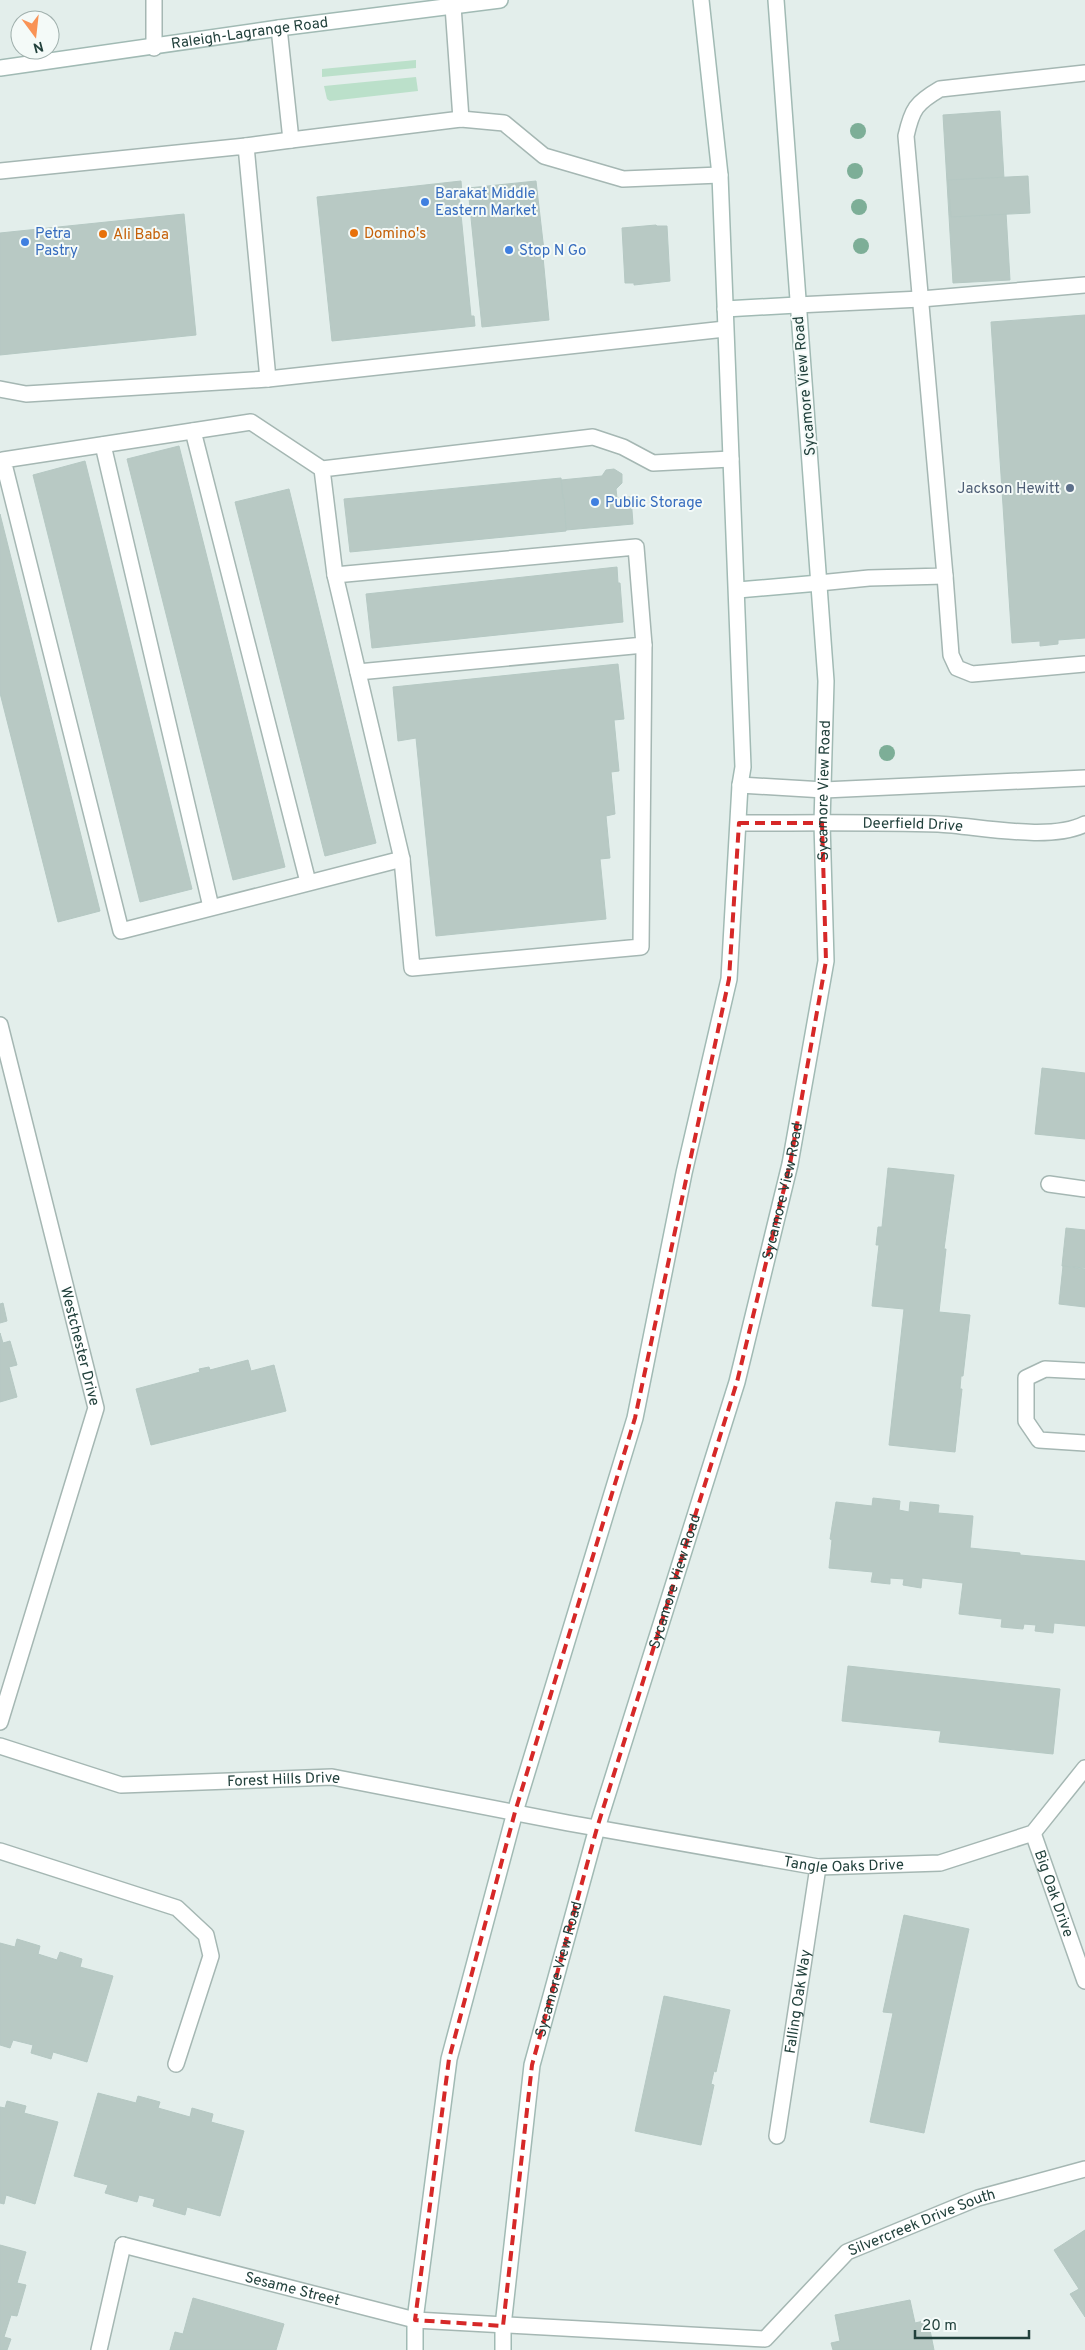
<svg xmlns="http://www.w3.org/2000/svg" width="1085" height="2350" font-family="Overpass,sans-serif">
  <rect width="100%" height="100%" fill="#e3eeeb"/>
  <g fill="#bbe0ca">
    <path d="M416 60V68L322 77V69Z"/>
    <path d="M416 77 418 91 330 101 327 99 324 86Z"/>
  </g>
  <g fill="#b8c9c4" stroke="#b5c8c3">
    <path d="M1000 111 1010 280 953 283 943 115Z"/>
    <path d="M1028 176 1030 213 951 217 948 180Z"/>
    <path d="M461 181 462 194H459L471 316H474L475 326 332 341 317 197Z"/>
    <path d="M536 181 543 242 545 256 543 257 549 320 482 327 468 188Z"/>
    <path d="M184 214 196 335 0 355V233Z"/>
    <path d="M656 225 657 226H667L670 281 634 285V283H625L622 228Z"/>
    <path d="M1085 315V638L1058 640V644L1040 646V641L1012 643 991 322Z"/>
    <path d="M179 446 285 867 233 880 127 459Z"/>
    <path d="M85 461 192 889 140 902 33 475Z"/>
    <path d="M614 469 622 474V483L616 489 617 498 631 497 633 524 566 530 564 498 563 499 561 480 602 476 606 470Z"/>
    <path d="M561 478 563 499 564 498 566 531 350 552 344 499Z"/>
    <path d="M289 489 376 843 325 856 235 502Z"/>
    <path d="M0 514 100 911 58 922 0 693Z"/>
    <path d="M617 567 618 583H620L623 622 372 648 366 594Z"/>
    <path d="M618 664 624 719 614 720 619 771 611 772 615 814 606 816 610 858 600 859 606 919 436 936 416 738 398 741 393 687Z"/>
    <path d="M1042 1068 1085 1073V1139L1035 1134Z"/>
    <path d="M888 1168 954 1175 944 1249H946L939 1312 970 1315 963 1376H961L960 1389H962L955 1452 889 1445 904 1309 872 1306 879 1245H876L878 1227H882Z"/>
    <path d="M1066 1228 1085 1230V1268L1062 1266Z"/>
    <path d="M1063 1266 1085 1269V1307L1059 1304Z"/>
    <path d="M3 1303 7 1321 0 1323V1304Z"/>
    <path d="M0 1333 3 1343 10 1341 17 1365 9 1367 17 1397 0 1402Z"/>
    <path d="M248 1360 251 1371 274 1365 286 1411 151 1445 136 1389 200 1372 199 1369 209 1367 210 1370Z"/>
    <path d="M873 1498 900 1501 899 1510 909 1512 910 1502 939 1505 938 1513 973 1516 970 1548 1020 1553V1555L1085 1561V1626L1054 1623 1053 1633 1035 1631 1036 1625 1024 1624 1023 1629 1001 1627 1002 1619 959 1614 963 1583 922 1578 921 1588 903 1585 904 1579 890 1578V1584L871 1582 873 1572 829 1568 832 1540 830 1539 836 1502 872 1506Z"/>
    <path d="M848 1666 1060 1689 1053 1754 939 1742 941 1731 842 1721Z"/>
    <path d="M904 1915 969 1929 924 2133 870 2122 893 2013 883 2012Z"/>
    <path d="M17 1939 40 1946 38 1954 57 1960 60 1952 82 1959 80 1967 113 1976 87 2062 53 2052 51 2059 31 2053 33 2045 13 2040 10 2048 0 2045V1943L15 1947Z"/>
    <path d="M664 1996 730 2010 716 2072 714 2071 711 2084 714 2085 701 2145 635 2131Z"/>
    <path d="M98 2093 136 2103 138 2096 160 2102 158 2108 190 2117 192 2108 213 2114 211 2122 244 2131 220 2216 187 2207 185 2215 153 2206 155 2199 139 2195 137 2202 105 2193 108 2185 74 2176Z"/>
    <path d="M7 2101 26 2106 24 2113 58 2122 35 2204 6 2195 4 2204 0 2203V2107L5 2108Z"/>
    <path d="M1085 2230V2317L1070 2294 1079 2289 1054 2250Z"/>
    <path d="M0 2245 26 2252 17 2283 26 2285 17 2316 11 2315 4 2337 11 2339 7 2350H0Z"/>
    <path d="M193 2298 284 2324 276 2350H170L175 2332 183 2334Z"/>
    <path d="M910 2300 915 2323 928 2320 934 2350H833L831 2343 840 2341 835 2315Z"/>
  </g>
  <g fill="none" stroke-linecap="round" stroke-linejoin="round">
    <g stroke="#a5b7b3" stroke-width="18">
      <g id="lane">
        <path d="M154 0V48"/>
        <path d="M453 6 461 119"/>
        <path d="M291 140 461 119 504 123 544 156 623 179 720 175"/>
        <path d="M246 146 291 140 279 28"/>
        <path d="M0 171 246 146 268 379"/>
        <path d="M797 305 921 299 1085 285"/>
        <path d="M0 389 26 394 268 379 725 329"/>
        <path d="M193 431 308 882"/>
        <path d="M103 445 211 907"/>
        <path d="M322 469 251 422 3 460 121 931 402 859 335 575 322 469 593 437 623 447 653 463 731 459"/>
        <path d="M335 575 636 547 644 645 358 672"/>
        <path d="M945 576 951 655 957 668 972 674 1085 664"/>
        <path d="M819 583 869 578 945 576 906 136C912 109 916 103 940 89L1085 73"/>
        <path d="M402 859 412 968 641 947 644 645"/>
        <path d="M1085 1371 1045 1369 1026 1378V1421L1039 1440 1085 1443"/>
        <path d="M0 1851 177 1908 206 1935 211 1956 176 2064"/>
        <path d="M99 2350 123 2245"/>
      </g>
    </g>
    <g stroke="#a5b7b3" stroke-width="18">
      <g id="street">
        <path d="M740 785 824 790 1085 778"/>
        <path id="s1" d="M739 823C805 823 872 822 938 824 978 826 1050 842 1085 824"/>
        <path id="s2" d="M0 1025 96 1408 0 1722"/>
        <path d="M1049 1184 1085 1189"/>
        <path id="s3" d="M0 1746 121 1785 332 1777 568 1823 818 1867 940 1863 1033 1833 1085 1768"/>
        <path id="s4" d="M1033 1833 1085 1981"/>
        <path id="s5" d="M777 2136 818 1867"/>
        <path id="s6" d="M123 2245 415 2320 765 2339 847 2252 978 2198 1085 2169"/>
      </g>
    </g>
    <g stroke="#a1bab4" stroke-width="18">
      <g id="secondary">
        <path id="s7" d="M0 68 279 28 500 0"/>
        <path d="M725 309 797 305"/>
        <path d="M738 590 819 583"/>
        <path d="M415 2350V2320L449 2059 515 1812 635 1418 684 1173 729 979 740 785 743 767 720 175 701 0"/>
        <path id="s8" d="M503 2350V2326L532 2065 597 1828 737 1382 790 1164 826 961 822 823 826 681 776 0"/>
      </g>
    </g>
    <use href="#lane" stroke="#fff" stroke-width="15"/>
    <use href="#street" stroke="#fff" stroke-width="15"/>
    <use href="#secondary" stroke="#fff" stroke-width="15"/>
  </g>
  <g fill="#7dae97">
    <circle cx="858" cy="131" r="8"/>
    <circle cx="855" cy="171" r="8"/>
    <circle cx="859" cy="207" r="8"/>
    <circle cx="861" cy="246" r="8"/>
    <circle cx="887" cy="753" r="8"/>
  </g>
  <path fill="none" stroke="#d62828" stroke-width="4" stroke-dasharray="10 6" stroke-linejoin="round" d="M739 823H822L826 961 790 1164 737 1382 597 1828 532 2065 503 2326 415 2320 449 2059 515 1812 635 1418 729 979Z"/>
  <g fill="#3f7fe0" stroke="#f4faf8" stroke-width="2">
    <circle cx="425" cy="202" r="5"/>
    <circle cx="25" cy="242" r="5"/>
    <circle cx="509" cy="250" r="5"/>
    <circle cx="595" cy="502" r="5"/>
  </g>
  <g fill="#e8710a" stroke="#f4faf8" stroke-width="2">
    <circle cx="354" cy="233" r="5"/>
    <circle cx="103" cy="234" r="5"/>
  </g>
  <circle fill="#5c6f8a" stroke="#f4faf8" stroke-width="2" cx="1070" cy="488" r="5"/>
  <g text-anchor="middle" stroke-width="4" stroke-linejoin="round" paint-order="stroke">
    <g font-size="15" fill="#22413c" stroke="#f4faf8">
      <text dy="5" stroke="none"><textPath href="#s7" startOffset="252">Raleigh-Lagrange Road</textPath></text>
      <text transform="translate(804 386) rotate(-95)" y="5">Sycamore View Road</text>
      <text dy="5" stroke="none"><textPath href="#s8" startOffset="1601">Sycamore View Road</textPath></text>
      <text dy="5" stroke="none"><textPath href="#s1" startOffset="174">Deerfield Drive</textPath></text>
      <text dy="5" stroke="none"><textPath href="#s8" startOffset="1196">Sycamore View Road</textPath></text>
      <text dy="5" stroke="none"><textPath href="#s2" startOffset="331">Westchester Drive</textPath></text>
      <text dy="5" stroke="none"><textPath href="#s8" startOffset="791">Sycamore View Road</textPath></text>
      <text dy="5" stroke="none"><textPath href="#s3" startOffset="290">Forest Hills Drive</textPath></text>
      <text dy="5" stroke="none"><textPath href="#s3" startOffset="858">Tangle Oaks Drive</textPath></text>
      <text dy="5" stroke="none"><textPath href="#s4" startOffset="64">Big Oak Drive</textPath></text>
      <text dy="5" stroke="none"><textPath href="#s8" startOffset="386">Sycamore View Road</textPath></text>
      <text dy="5" stroke="none"><textPath href="#s5" startOffset="136">Falling Oak Way</textPath></text>
      <text dy="5" stroke="none"><textPath href="#s6" startOffset="852">Silvercreek Drive South</textPath></text>
      <text dy="5" stroke="none"><textPath href="#s6" startOffset="175">Sesame Street</textPath></text>
    </g>
    <g font-size="15" fill="#366cbe" stroke="#f4faf8" text-anchor="start">
      <text x="435" y="198">Barakat Middle<tspan x="435" dy="17">Eastern Market</tspan></text>
      <text x="35" y="238">Petra<tspan x="35" dy="17">Pastry</tspan></text>
      <text x="519" y="255">Stop N Go</text>
      <text x="605" y="507">Public Storage</text>
    </g>
    <g font-size="15" fill="#c56008" stroke="#f4faf8" text-anchor="start">
      <text x="364" y="238">Domino's</text>
      <text x="113" y="239">Ali Baba</text>
    </g>
    <g font-size="15" fill="#4e5e75" stroke="#f4faf8" text-anchor="end">
      <text x="1060" y="493">Jackson Hewitt</text>
    </g>
  </g>
  <g transform="translate(35 35) rotate(165)"><circle r="24" fill="#f4faf8" stroke="#a0b0ad"/>
  <path d="M0-4L9 19L0 12L-9 19Z" fill="#f99356"/>
  <text y="-8" font-size="14" font-weight="bold" text-anchor="middle" fill="#22413c">N</text>
  </g>
  <path d="M915 2330v8h114v-8" fill="none" stroke="#22413c" stroke-width="2.5"/>
  <text x="922" y="2330" font-size="15" fill="#22413c" stroke="#f4faf8" stroke-width="4" paint-order="stroke">20 m</text>
</svg>
